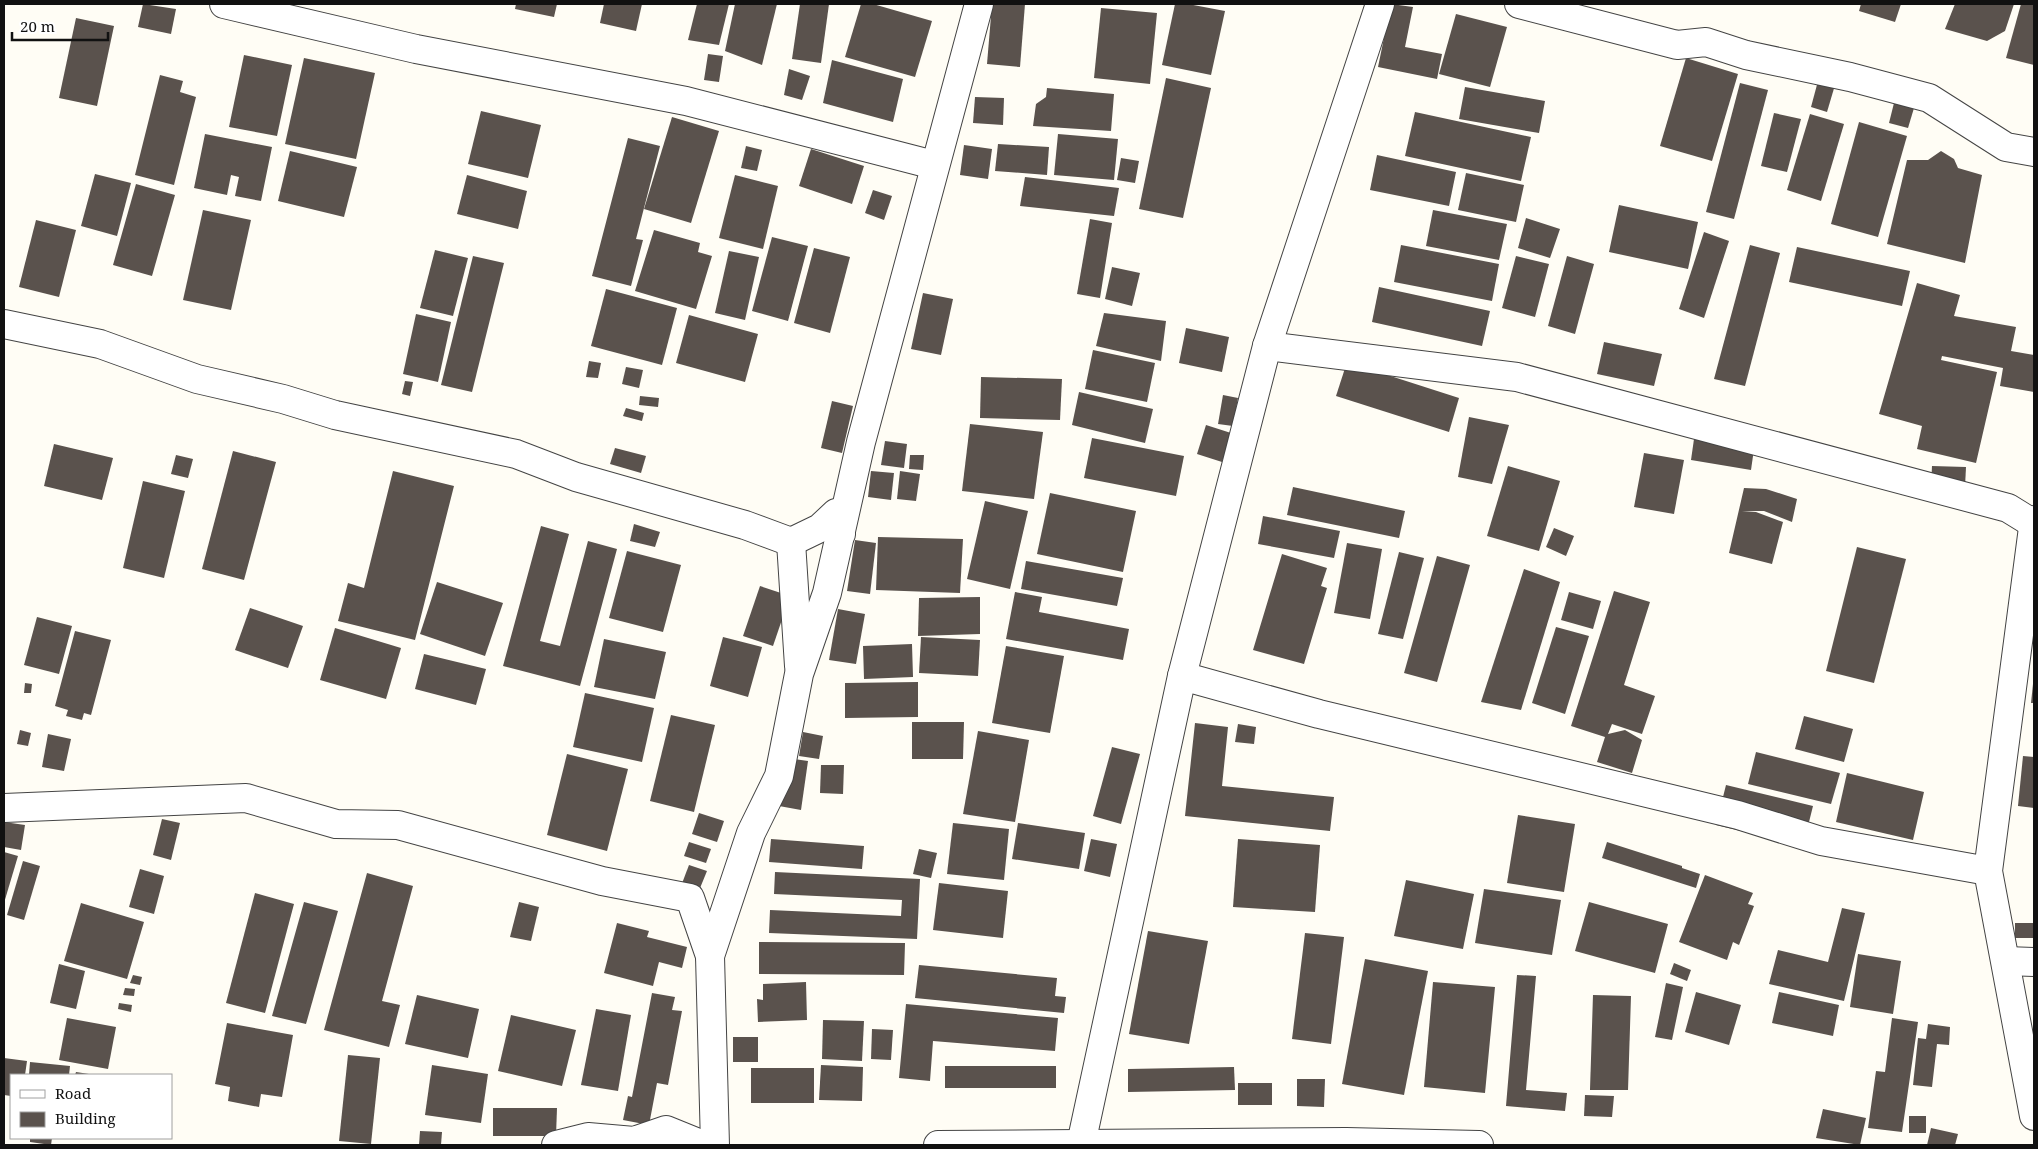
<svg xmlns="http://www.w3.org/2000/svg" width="2038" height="1149" font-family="'Noto Serif',serif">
  <rect width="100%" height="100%" fill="#fffdf5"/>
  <g fill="#5a524d">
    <path d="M143 4 176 9 171 34 138 27Z"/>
    <path d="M516 4H557L554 17 515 9Z"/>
    <path d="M604 4H642L636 31 600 23Z"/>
    <path d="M697 4H729L719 45 688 40Z"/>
    <path d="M735 4H777L762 65 725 51Z"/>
    <path d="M800 4H829L821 63 792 59Z"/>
    <path d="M861 4H873L932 21 915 77 845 57Z"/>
    <path d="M992 4H1025L1020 67 987 64Z"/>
    <path d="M1175 4H1188L1225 11 1211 75 1162 65Z"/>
    <path d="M1391 4 1413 7 1405 47 1442 54 1437 79 1378 67Z"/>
    <path d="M1861 4H1901L1895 22 1859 11Z"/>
    <path d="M1955 4H2014L2005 31 1987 41 1945 29Z"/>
    <path d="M2021 4H2034V65L2006 58Z"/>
    <path d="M1101 8 1157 13 1150 84 1094 78Z"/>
    <path d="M1456 14 1507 27 1490 87 1439 74Z"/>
    <path d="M76 18 114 26 97 106 59 98Z"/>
    <path d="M708 54 723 56 719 82 704 80Z"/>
    <path d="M244 55 292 65 277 136 229 127Z"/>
    <path d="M304 58 375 73 356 159 285 144Z"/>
    <path d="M1686 58 1738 74 1712 161 1660 146Z"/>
    <path d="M832 60 903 79 893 122 823 103Z"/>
    <path d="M789 69 810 76 802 100 784 95Z"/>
    <path d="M160 75 183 81 180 92 196 97 174 185 135 175Z"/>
    <path d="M1166 78 1211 88 1183 218 1139 209Z"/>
    <path d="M1818 81 1835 85 1827 112 1811 107Z"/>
    <path d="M1740 83 1768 90 1734 219 1706 212Z"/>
    <path d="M1465 87 1545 101 1539 133 1459 119Z"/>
    <path d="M1047 88 1114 94 1111 131 1033 126 1036 104 1046 97Z"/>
    <path d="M975 97 1004 98 1003 125 973 123Z"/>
    <path d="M1894 103 1914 108 1908 128 1889 123Z"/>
    <path d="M481 111 541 125 528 178 468 164Z"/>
    <path d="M1415 112 1531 137 1521 181 1405 156Z"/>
    <path d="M1774 113 1801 119 1787 172 1761 166Z"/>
    <path d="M1810 114 1844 124 1821 201 1787 190Z"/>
    <path d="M672 117 719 131 691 223 644 209Z"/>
    <path d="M1859 122 1907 136 1878 237 1831 224Z"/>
    <path d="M205 134 272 147 261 201 235 196 239 177 231 175 227 195 194 188Z"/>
    <path d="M1058 134 1118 139 1114 180 1054 175Z"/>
    <path d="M628 138 660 146 636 239 643 240 631 286 592 276Z"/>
    <path d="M998 144 1049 147 1047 175 995 171Z"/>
    <path d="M964 145 992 149 988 179 960 175Z"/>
    <path d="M746 146 762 150 757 171 741 168Z"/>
    <path d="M811 149 864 166 852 204 799 186Z"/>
    <path d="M290 151 357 167 344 217 278 201Z"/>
    <path d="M1941 151 1954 159 1958 168 1982 175 1965 263 1887 244 1907 160H1928Z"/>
    <path d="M1377 155 1456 172 1449 206 1370 190Z"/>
    <path d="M1121 158 1139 161 1135 183 1117 180Z"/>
    <path d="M1466 173 1524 185 1516 222 1458 210Z"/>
    <path d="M95 174 131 183 117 236 81 226Z"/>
    <path d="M467 175 527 191 518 229 457 214Z"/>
    <path d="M735 175 778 186 763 249 719 238Z"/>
    <path d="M1025 177 1119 188 1114 216 1020 206Z"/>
    <path d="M136 184 175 195 152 276 113 265Z"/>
    <path d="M873 190 892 196 884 220 865 213Z"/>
    <path d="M1619 205 1698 222 1688 269 1609 252Z"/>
    <path d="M203 210 251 220 231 310 183 300Z"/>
    <path d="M1433 210 1507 224 1499 260 1426 246Z"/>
    <path d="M1526 218 1560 229 1550 258 1518 248Z"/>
    <path d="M1090 219 1112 223 1100 298 1077 294Z"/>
    <path d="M36 220 76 230 59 297 19 287Z"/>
    <path d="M654 230 700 243 698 252 712 256 696 309 635 291Z"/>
    <path d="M1704 232 1729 241 1704 318 1679 309Z"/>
    <path d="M772 237 808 246 788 321 752 311Z"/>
    <path d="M1401 245 1499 264 1492 301 1394 282Z"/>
    <path d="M1750 245 1780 253 1745 386 1714 379Z"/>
    <path d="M1797 247 1910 271 1902 306 1789 282Z"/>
    <path d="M814 248 850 257 830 333 794 323Z"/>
    <path d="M435 250 468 258 453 316 420 308Z"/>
    <path d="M729 251 759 257 745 320 715 313Z"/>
    <path d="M473 256 504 263 472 392 441 385Z"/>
    <path d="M1516 256 1549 264 1535 317 1502 308Z"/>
    <path d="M1567 256 1594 264 1575 334 1548 326Z"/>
    <path d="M1112 267 1140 273 1132 306 1105 299Z"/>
    <path d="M1917 283 1960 295 1954 316 2016 327 2011 351 2034 355V392L2000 386 2003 368 1942 356 1941 360 1997 372 1976 463 1917 449 1922 426 1879 414Z"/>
    <path d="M1379 287 1490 311 1482 346 1372 322Z"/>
    <path d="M606 289 677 308 662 365 591 346Z"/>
    <path d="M923 293 953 299 941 355 911 349Z"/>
    <path d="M1104 313 1166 321 1161 361 1096 346Z"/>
    <path d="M416 314 451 322 438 382 403 374Z"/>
    <path d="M689 315 758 334 745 382 676 363Z"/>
    <path d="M1186 328 1229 337 1222 372 1179 363Z"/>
    <path d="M1604 342 1662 354 1654 386 1597 374Z"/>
    <path d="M1093 350 1155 363 1147 402 1085 389Z"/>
    <path d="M589 361 601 363 598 378 586 377Z"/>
    <path d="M1347 362 1459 398 1449 432 1336 396Z"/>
    <path d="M626 367 643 370 639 388 622 384Z"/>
    <path d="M981 377 1062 379 1060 420 980 418Z"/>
    <path d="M405 381 413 382 410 396 402 394Z"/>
    <path d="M1079 392 1153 409 1145 443 1072 425Z"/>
    <path d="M1223 395 1238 398 1233 426 1218 424Z"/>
    <path d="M640 396 659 398 658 407 639 405Z"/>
    <path d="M832 401 853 406 842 453 821 448Z"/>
    <path d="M626 408 644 413 642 421 623 416Z"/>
    <path d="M1469 417 1509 425 1492 484 1458 477Z"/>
    <path d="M970 424 1043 432 1034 499 962 491Z"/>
    <path d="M1206 425 1231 433 1222 462 1197 454Z"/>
    <path d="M1092 438 1184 456 1176 496 1084 478Z"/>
    <path d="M1694 439 1754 449 1751 470 1691 460Z"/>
    <path d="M885 441 907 444 904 468 881 465Z"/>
    <path d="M54 444 113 458 102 500 44 486Z"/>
    <path d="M615 448 646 456 641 473 610 464Z"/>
    <path d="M233 451 276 462 244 580 202 569Z"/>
    <path d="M1644 453 1684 460 1674 514 1634 507Z"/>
    <path d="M176 455 193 459 188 478 171 474Z"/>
    <path d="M910 455H924L923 470 909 469Z"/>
    <path d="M1508 466 1560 481 1539 551 1487 536Z"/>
    <path d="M1932 466 1966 467 1965 487 1931 486Z"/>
    <path d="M393 471 454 486 415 640 338 621 348 583 364 588Z"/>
    <path d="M871 471 894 473 891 500 868 497Z"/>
    <path d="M900 471 920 474 916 501 897 499Z"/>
    <path d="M143 481 185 491 164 578 123 568Z"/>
    <path d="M1293 487 1405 511 1399 538 1287 515Z"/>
    <path d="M1744 488 1766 489 1797 499 1792 522 1764 511H1742L1756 512 1783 522 1772 564 1729 553Z"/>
    <path d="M1050 493 1136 511 1123 572 1037 554Z"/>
    <path d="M985 501 1028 511 1010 589 967 579Z"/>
    <path d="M1263 516 1340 531 1334 558 1258 544Z"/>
    <path d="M634 524 660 532 655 547 630 541Z"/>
    <path d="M541 526 569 534 540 641 560 646 588 541 617 549 580 686 503 666Z"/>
    <path d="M1554 528 1574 536 1566 556 1546 547Z"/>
    <path d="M878 537 963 539 960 593 876 590Z"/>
    <path d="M855 540 876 543 870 594 847 591Z"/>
    <path d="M1347 543 1382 549 1370 619 1334 613Z"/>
    <path d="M1857 547 1906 559 1874 683 1826 671Z"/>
    <path d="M627 551 681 565 663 632 609 618Z"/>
    <path d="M1399 552 1424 558 1403 639 1378 634Z"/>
    <path d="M1282 554 1327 568 1321 586 1327 588 1304 664 1253 650Z"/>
    <path d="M1437 556 1470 565 1437 682 1404 673Z"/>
    <path d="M1026 561 1123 578 1117 606 1021 589Z"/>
    <path d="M1524 569 1560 582 1521 710 1481 702Z"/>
    <path d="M437 582 503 603 485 656 420 634Z"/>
    <path d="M760 586 790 596 773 646 743 636Z"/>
    <path d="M1614 591 1650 602 1624 685 1655 696 1642 734 1612 724 1608 734 1625 730 1642 740 1632 773 1597 762 1605 737 1571 726Z"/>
    <path d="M1015 592 1042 597 1039 612 1129 629 1123 660 1006 639Z"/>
    <path d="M1569 592 1601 601 1593 629 1561 620Z"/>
    <path d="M980 597V634L918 636 919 598Z"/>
    <path d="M250 608 303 626 288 668 235 650Z"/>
    <path d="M838 609 865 614 856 664 829 660Z"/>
    <path d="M37 617 72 626 59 674 24 665Z"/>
    <path d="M1556 627 1589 636 1565 714 1532 703Z"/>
    <path d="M335 628 401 648 386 699 320 680Z"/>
    <path d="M75 631 111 640 91 715 84 713 82 720 66 716 68 710 55 706Z"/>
    <path d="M723 637 762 647 748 697 710 686Z"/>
    <path d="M921 637 980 640 978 676 919 673Z"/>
    <path d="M604 639 666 652 655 699 594 687Z"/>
    <path d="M912 644 913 677 864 679 863 646Z"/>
    <path d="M1006 646 1064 656 1050 733 992 723Z"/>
    <path d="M424 654 486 669 476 705 415 689Z"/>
    <path d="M918 682V717L845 718V683Z"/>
    <path d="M25 683 32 684 31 693H24Z"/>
    <path d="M2033 684H2034V703H2031Z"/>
    <path d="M585 693 654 708 642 762 573 747Z"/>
    <path d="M671 715 715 725 694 812 650 801Z"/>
    <path d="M1804 716 1853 729 1844 762 1795 749Z"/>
    <path d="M912 722H964L963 759H912Z"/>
    <path d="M1195 723 1228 727 1222 786 1334 797 1330 831 1185 816Z"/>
    <path d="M1238 724 1256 727 1254 744 1235 742Z"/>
    <path d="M20 730 31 733 28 746 17 744Z"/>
    <path d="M978 731 1029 740 1015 822 963 814Z"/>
    <path d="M803 732 823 736 819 759 799 756Z"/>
    <path d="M48 734 71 739 64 771 42 767Z"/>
    <path d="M1112 747 1140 754 1121 824 1093 816Z"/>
    <path d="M1756 752 1840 773 1831 804 1748 784Z"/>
    <path d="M567 754 628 769 607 851 547 835Z"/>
    <path d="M2023 756 2034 757V808L2018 806Z"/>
    <path d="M787 758 808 761 801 810 779 806Z"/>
    <path d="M821 765H844L843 794 820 793Z"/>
    <path d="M1847 773 1924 792 1913 840 1836 822Z"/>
    <path d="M1726 785 1813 806 1803 846 1716 825Z"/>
    <path d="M699 813 724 821 717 842 692 834Z"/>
    <path d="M1518 815 1575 824 1564 892 1507 883Z"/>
    <path d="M162 819 180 823 171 860 153 855Z"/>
    <path d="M4 822 25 825 21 850 4 847Z"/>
    <path d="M953 823 1009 829 1004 880 947 874Z"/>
    <path d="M1018 823 1085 833 1079 869 1012 859Z"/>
    <path d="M771 839 864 846 862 869 769 862Z"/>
    <path d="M1091 839 1117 844 1110 877 1084 871Z"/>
    <path d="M1238 839 1320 845 1315 912 1233 907Z"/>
    <path d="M689 842 711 849 706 863 684 856Z"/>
    <path d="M1607 842 1682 866V868L1700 874 1696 888 1602 858Z"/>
    <path d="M919 849 937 853 931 878 913 874Z"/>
    <path d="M4 852 18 856 4 903Z"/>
    <path d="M23 861 40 866 24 920 7 915Z"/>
    <path d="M689 865 707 871 698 893 681 886Z"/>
    <path d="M140 869 164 876 154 914 129 907Z"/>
    <path d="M775 872 920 879 917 939 769 933 770 910 901 916 902 900 774 894Z"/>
    <path d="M367 873 413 886 382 1001 400 1005 389 1047 324 1030Z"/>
    <path d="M1705 875 1753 893 1748 904 1754 906 1739 945 1733 942 1727 960 1679 942Z"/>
    <path d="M1406 880 1474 894 1463 949 1394 936Z"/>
    <path d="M939 883 1008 891 1003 938 933 930Z"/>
    <path d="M1484 889 1561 900 1552 955 1475 943Z"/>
    <path d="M255 893 294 904 265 1013 226 1003Z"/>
    <path d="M304 902 338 911 306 1024 272 1016Z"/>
    <path d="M519 902 539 907 531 941 510 937Z"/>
    <path d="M1589 902 1668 924 1655 973 1575 951Z"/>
    <path d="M81 903 144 922 127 979 64 961Z"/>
    <path d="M1842 908 1865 913 1844 1001 1769 984 1778 950 1828 962Z"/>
    <path d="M617 923 649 931 647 937 687 947 682 968 659 962 653 986 604 973Z"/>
    <rect x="2015" y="923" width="18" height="15"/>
    <path d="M1148 931 1208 941 1189 1044 1129 1034Z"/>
    <path d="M1305 933 1344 937 1331 1044 1292 1039Z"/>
    <path d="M759 942 905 943 904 975 759 974Z"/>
    <path d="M1858 954 1901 961 1893 1014 1850 1007Z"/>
    <path d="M1365 959 1428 971 1404 1095 1342 1084Z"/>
    <path d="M1674 963 1691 970 1687 981 1670 974Z"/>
    <path d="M59 964 85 971 76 1009 50 1003Z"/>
    <path d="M919 965 1057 978 1055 996 1066 997 1064 1013 915 998Z"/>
    <path d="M133 975 142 977 140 985 130 983Z"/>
    <path d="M1517 975 1536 976 1526 1090 1567 1093 1565 1111 1506 1106Z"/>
    <path d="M806 982 807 1020 758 1022 757 999 763 1000V984Z"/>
    <path d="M1433 982 1495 987 1485 1093 1424 1087Z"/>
    <path d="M1666 983 1683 987 1672 1040 1655 1037Z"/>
    <path d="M125 988 135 989 134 996 123 995Z"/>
    <path d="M1696 992 1741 1005 1729 1045 1685 1032Z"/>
    <path d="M1779 992 1839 1005 1833 1036 1772 1023Z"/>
    <path d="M652 993 675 997 672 1010 682 1011 668 1085 657 1083 649 1125 623 1120 628 1096 632 1097Z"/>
    <path d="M417 995 479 1009 468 1058 405 1044Z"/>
    <path d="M1593 995 1631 996 1628 1090H1590Z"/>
    <path d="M119 1003 132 1005 131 1012 118 1009Z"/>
    <path d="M906 1004 1058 1018 1055 1051 933 1041 930 1081 899 1078Z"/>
    <path d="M596 1009 631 1015 618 1091 581 1085Z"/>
    <path d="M511 1015 576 1030 562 1086 498 1071Z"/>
    <path d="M67 1018 116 1027 108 1069 59 1060Z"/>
    <path d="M1892 1018 1918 1022 1902 1132 1868 1128 1876 1071 1885 1072Z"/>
    <path d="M823 1020 864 1021 862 1061 822 1059Z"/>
    <path d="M227 1023 293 1035 282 1097 261 1094 259 1107 243 1104 228 1101 230 1087 215 1084Z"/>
    <path d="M1928 1024 1950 1027 1949 1045 1937 1044 1932 1087 1913 1085 1918 1038 1926 1039Z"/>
    <path d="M872 1029 893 1030 891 1060 871 1059Z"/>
    <rect x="733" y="1037" width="25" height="25"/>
    <path d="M348 1055 380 1058 371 1144 339 1141Z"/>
    <path d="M4 1058 27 1061 25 1075H11V1096L4 1095Z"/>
    <path d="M30 1062 70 1066 69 1075H29Z"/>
    <path d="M432 1065 488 1074 481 1123 425 1115Z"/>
    <path d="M821 1065 863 1067 862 1101 819 1100Z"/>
    <rect x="945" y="1066" width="111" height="22"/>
    <path d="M1234 1067 1235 1090 1128 1092V1069Z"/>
    <rect x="751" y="1068" width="63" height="35"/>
    <path d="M76 1072 89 1074V1075H75Z"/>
    <path d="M1297 1079H1325L1324 1107 1297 1106Z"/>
    <rect x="1238" y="1083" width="34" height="22"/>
    <path d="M1585 1095 1614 1096 1612 1117 1584 1116Z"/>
    <path d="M493 1108H557L556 1136H493Z"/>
    <path d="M1823 1109 1866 1118 1860 1145 1816 1138Z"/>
    <rect x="1909" y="1116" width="17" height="17"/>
    <path d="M1931 1128 1958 1134 1955 1145H1927Z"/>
    <path d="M420 1131 442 1132 441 1145H419Z"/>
    <path d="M30 1138H52L51 1145 30 1142Z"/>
  </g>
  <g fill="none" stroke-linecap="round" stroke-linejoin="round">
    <g stroke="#444" stroke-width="30">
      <g id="minor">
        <path d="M224 4 416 49 686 101 934 165"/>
        <path d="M1519 4 1677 45 1706 42 1746 55 1850 77 1929 98 2006 147 2034 152"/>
        <path d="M4 324 100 344 197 379 283 399 335 415 516 454 576 477 745 525 791 542 820 528 836 513 841 534"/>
        <path d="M1267 346 1517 377 2008 508 2034 524"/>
        <path d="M2034 520 1988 871 2034 1116"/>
        <path d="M791 542 799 666"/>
        <path d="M1182 676 1319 714 1738 815 1821 841 1988 871"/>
        <path d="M4 808 246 798 336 824 398 825 602 881 690 898 710 956"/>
        <path d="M2006 961 2034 962"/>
        <path d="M1081 1144 1182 676 1267 346 1380 4"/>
        <path d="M556 1145 588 1137 634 1141 666 1130 703 1145"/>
        <path d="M715 1145 710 956 751 833 779 776 799 674 827 593 861 442 979 4"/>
        <path d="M938 1145 1346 1142 1479 1145"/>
      </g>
    </g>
    <use href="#minor" stroke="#fff" stroke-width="28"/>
  </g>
  <rect width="2038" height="1149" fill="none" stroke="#111111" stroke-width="10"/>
  <rect x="10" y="1074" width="162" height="65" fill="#ffffff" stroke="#a0a0a0"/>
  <rect x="20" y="1090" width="25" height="8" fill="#ffffff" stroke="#a0a0a0"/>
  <text x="55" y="1099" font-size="15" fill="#111111">Road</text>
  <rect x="20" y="1112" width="25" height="15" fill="#5a524d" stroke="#a0a0a0"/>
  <text x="55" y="1124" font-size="15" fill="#111111">Building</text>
  <path d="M12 32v8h96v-8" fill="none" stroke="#111111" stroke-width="2.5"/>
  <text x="20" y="32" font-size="15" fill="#111111" stroke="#ffffff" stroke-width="4" paint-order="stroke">20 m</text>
</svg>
